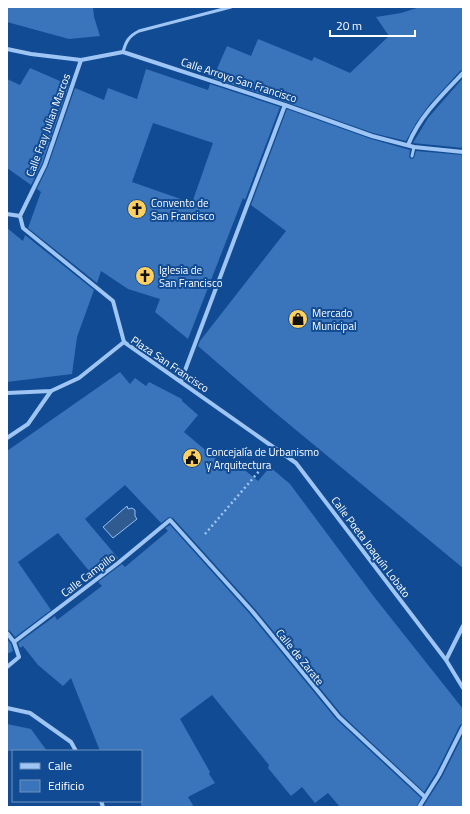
<svg xmlns="http://www.w3.org/2000/svg" width="470" height="814" font-family="'Titillium Web',sans-serif">
  <rect width="100%" height="100%" fill="#114b93"/>
  <path fill="#305b90" stroke="#90c0f6" d="M127 506 128 509 132 508 135 510V516L137 519 113 538 103 527Z"/>
  <g fill="#3a75bb" fill-rule="evenodd">
    <path d="M7 7H93L94 17 100 36 69 39 7 22Z"/>
    <path d="M420 7H463V70L460 71 429 105 416 123 406 141 373 133 286 102 213 78 227 46 251 56 258 39 312 61 314 57 350 73 389 36 376 17 401 13Z"/>
    <path d="M30 68 69 85 42 164 31 185 7 168V79L20 85Z"/>
    <path d="M146 69 208 90 210 84 280 107 245 200 243 198 188 339 155 312 160 299 128 289 101 271 97 283 28 228 41 192 37 189 48 166 75 88 104 100 108 88 137 99ZM153 123 213 143 192 203 132 182Z"/>
    <path d="M463 78V148L413 143 428 118Z"/>
    <path d="M287 109 371 139 410 150 409 157 411 159 414 158 416 151 463 155V568L273 411 198 346 200 341 286 231 251 205Z"/>
    <path d="M7 228 23 241 25 235 94 290 77 337 72 374 7 382Z"/>
    <path d="M120 372 130 384 135 378 146 386 149 382 182 399V401L198 415 184 432 229 470 236 463 258 481 270 467 290 484 375 598 463 709V724L460 725 436 773 424 792 342 715 255 609 173 518 169 517 161 523 125 485 85 519 118 558 94 577 58 533 18 562 51 610 15 637 10 631 7 630V451Z"/>
    <path d="M170 525 249 613 336 719 421 798 416 807H340L328 793 315 803 302 787 291 796 268 768 269 765 212 695 180 719 210 772 209 774 215 783 188 797 194 807H141V751H100L71 678 63 686 38 665 23 646 20 648 18 643 55 616 57 620 102 586 98 582 122 564 125 567 168 531 165 528Z"/>
    <path d="M7 639 11 644 13 651 7 654Z"/>
    <path d="M7 724 31 729 47 751H7Z"/>
    <path d="M463 735V807H423L442 777Z"/>
  </g>
  <g fill="none" stroke-linecap="round" stroke-linejoin="round">
    <path stroke="#9ec5f3" stroke-width="2.5" stroke-dasharray="2 3" stroke-linecap="butt" d="M205 534 267 462"/>
    <g stroke="#9ec5f3" stroke-width="3">
      <path d="M123 52C126 41 129 36 139 31L231 7"/>
      <path d="M412 156 414 147"/>
    </g>
    <g stroke="#9ec5f3" stroke-width="4">
      <path d="M7 49 31 54 81 60 123 52 285 105 372 136 414 147 463 152"/>
      <path d="M81 60 45 165 20 216 23 228 113 301 124 342"/>
      <path d="M408 145C420 116 441 96 463 73"/>
      <path d="M7 214 20 216"/>
      <path d="M124 342 296 463 446 660 463 688"/>
      <path d="M181 381 285 105"/>
      <path d="M7 393 51 391 79 378 124 342"/>
      <path d="M7 438 28 424 51 391"/>
      <path d="M7 633 14 642"/>
      <path d="M446 660 463 626"/>
      <path d="M7 667 19 657 14 642 118 563 170 520 252 611 339 717 425 797"/>
      <path d="M7 708 30 713 71 742 76 751"/>
      <path d="M101 801 103 807"/>
      <path d="M419 807 439 775 463 727"/>
    </g>
  </g>
  <defs>
    <g id="church-disc" transform="scale(1)"><circle r="9.5" fill="#ffd060" stroke="#114b93"/><path d="M-1.2-6h2.4v3.5h3.3v2.4h-3.3V6h-2.4V-.1h-3.3v-2.4h3.3Z" fill="#111"/></g>
    <g id="shop-disc" transform="scale(1)"><circle r="9.5" fill="#ffd060" stroke="#114b93"/><path d="M-5-2.5h2.3a2.7 3.5 0 0 1 5.4 0H5L5.5 6h-11ZM-1.5-2.5h3a1.5 2.3 0 0 0-3 0Z" fill="#111"/></g>
    <g id="civic-disc" transform="scale(1)"><circle r="9.5" fill="#ffd060" stroke="#114b93"/><path d="M-.6-6.5H3V-4.5H.6V-3L4-1V1h2V6H-6V1h2V-1L-.6-3ZM-1.2 2.5V6h2.4V2.5Z" fill="#111"/></g>
  </defs>
  <g fill-rule="evenodd">
    <use href="#church-disc" x="137" y="209"/>
    <use href="#church-disc" x="145" y="276"/>
    <use href="#shop-disc" x="298" y="319"/>
    <use href="#civic-disc" x="192" y="458"/>
  </g>
  <g text-anchor="middle" stroke-width="4" stroke-linejoin="round" paint-order="stroke">
    <g font-size="11" fill="#fff" stroke="#114b93">
      <text transform="translate(239 80) rotate(18)" y="4">Calle Arroyo San Francisco</text>
      <text transform="translate(48 125) rotate(-70)" y="4">Calle Fray Julian Marcos</text>
      <text transform="translate(170 364) rotate(34)" y="4">Plaza San Francisco</text>
      <text transform="translate(371 547) rotate(53)" y="4">Calle Poeta Joaquín Lobato</text>
      <text transform="translate(88 575) rotate(-37)" y="4">Calle Campillo</text>
      <text transform="translate(300 657) rotate(51)" y="4">Calle de Zarate</text>
    </g>
    <g font-size="11" fill="#fff" stroke="#114b93" text-anchor="start">
      <text x="151" y="207">Convento de<tspan x="151" dy="13">San Francisco</tspan></text>
      <text x="159" y="274">Iglesia de<tspan x="159" dy="13">San Francisco</tspan></text>
      <text x="312" y="317">Mercado<tspan x="312" dy="13">Municipal</tspan></text>
      <text x="206" y="456">Concejalía de Urbanismo<tspan x="206" dy="13">y Arquitectura</tspan></text>
    </g>
  </g>
  <rect width="470" height="814" fill="none" stroke="#ffffff" stroke-width="16"/>
  <rect x="12" y="750" width="130" height="52" fill="#114b93" stroke="#7093be"/>
  <rect x="20" y="763" width="20" height="6" fill="#9ec5f3" stroke="#7093be"/>
  <text x="48" y="770" font-size="12" fill="#ffffff">Calle</text>
  <rect x="20" y="780" width="20" height="12" fill="#3a75bb" stroke="#7093be"/>
  <text x="48" y="790" font-size="12" fill="#ffffff">Edificio</text>
  <path d="M330 30v6h85v-6" fill="none" stroke="#ffffff" stroke-width="2"/>
  <text x="336" y="30" font-size="12" fill="#ffffff" stroke="#114b93" stroke-width="3" paint-order="stroke">20 m</text>
</svg>
